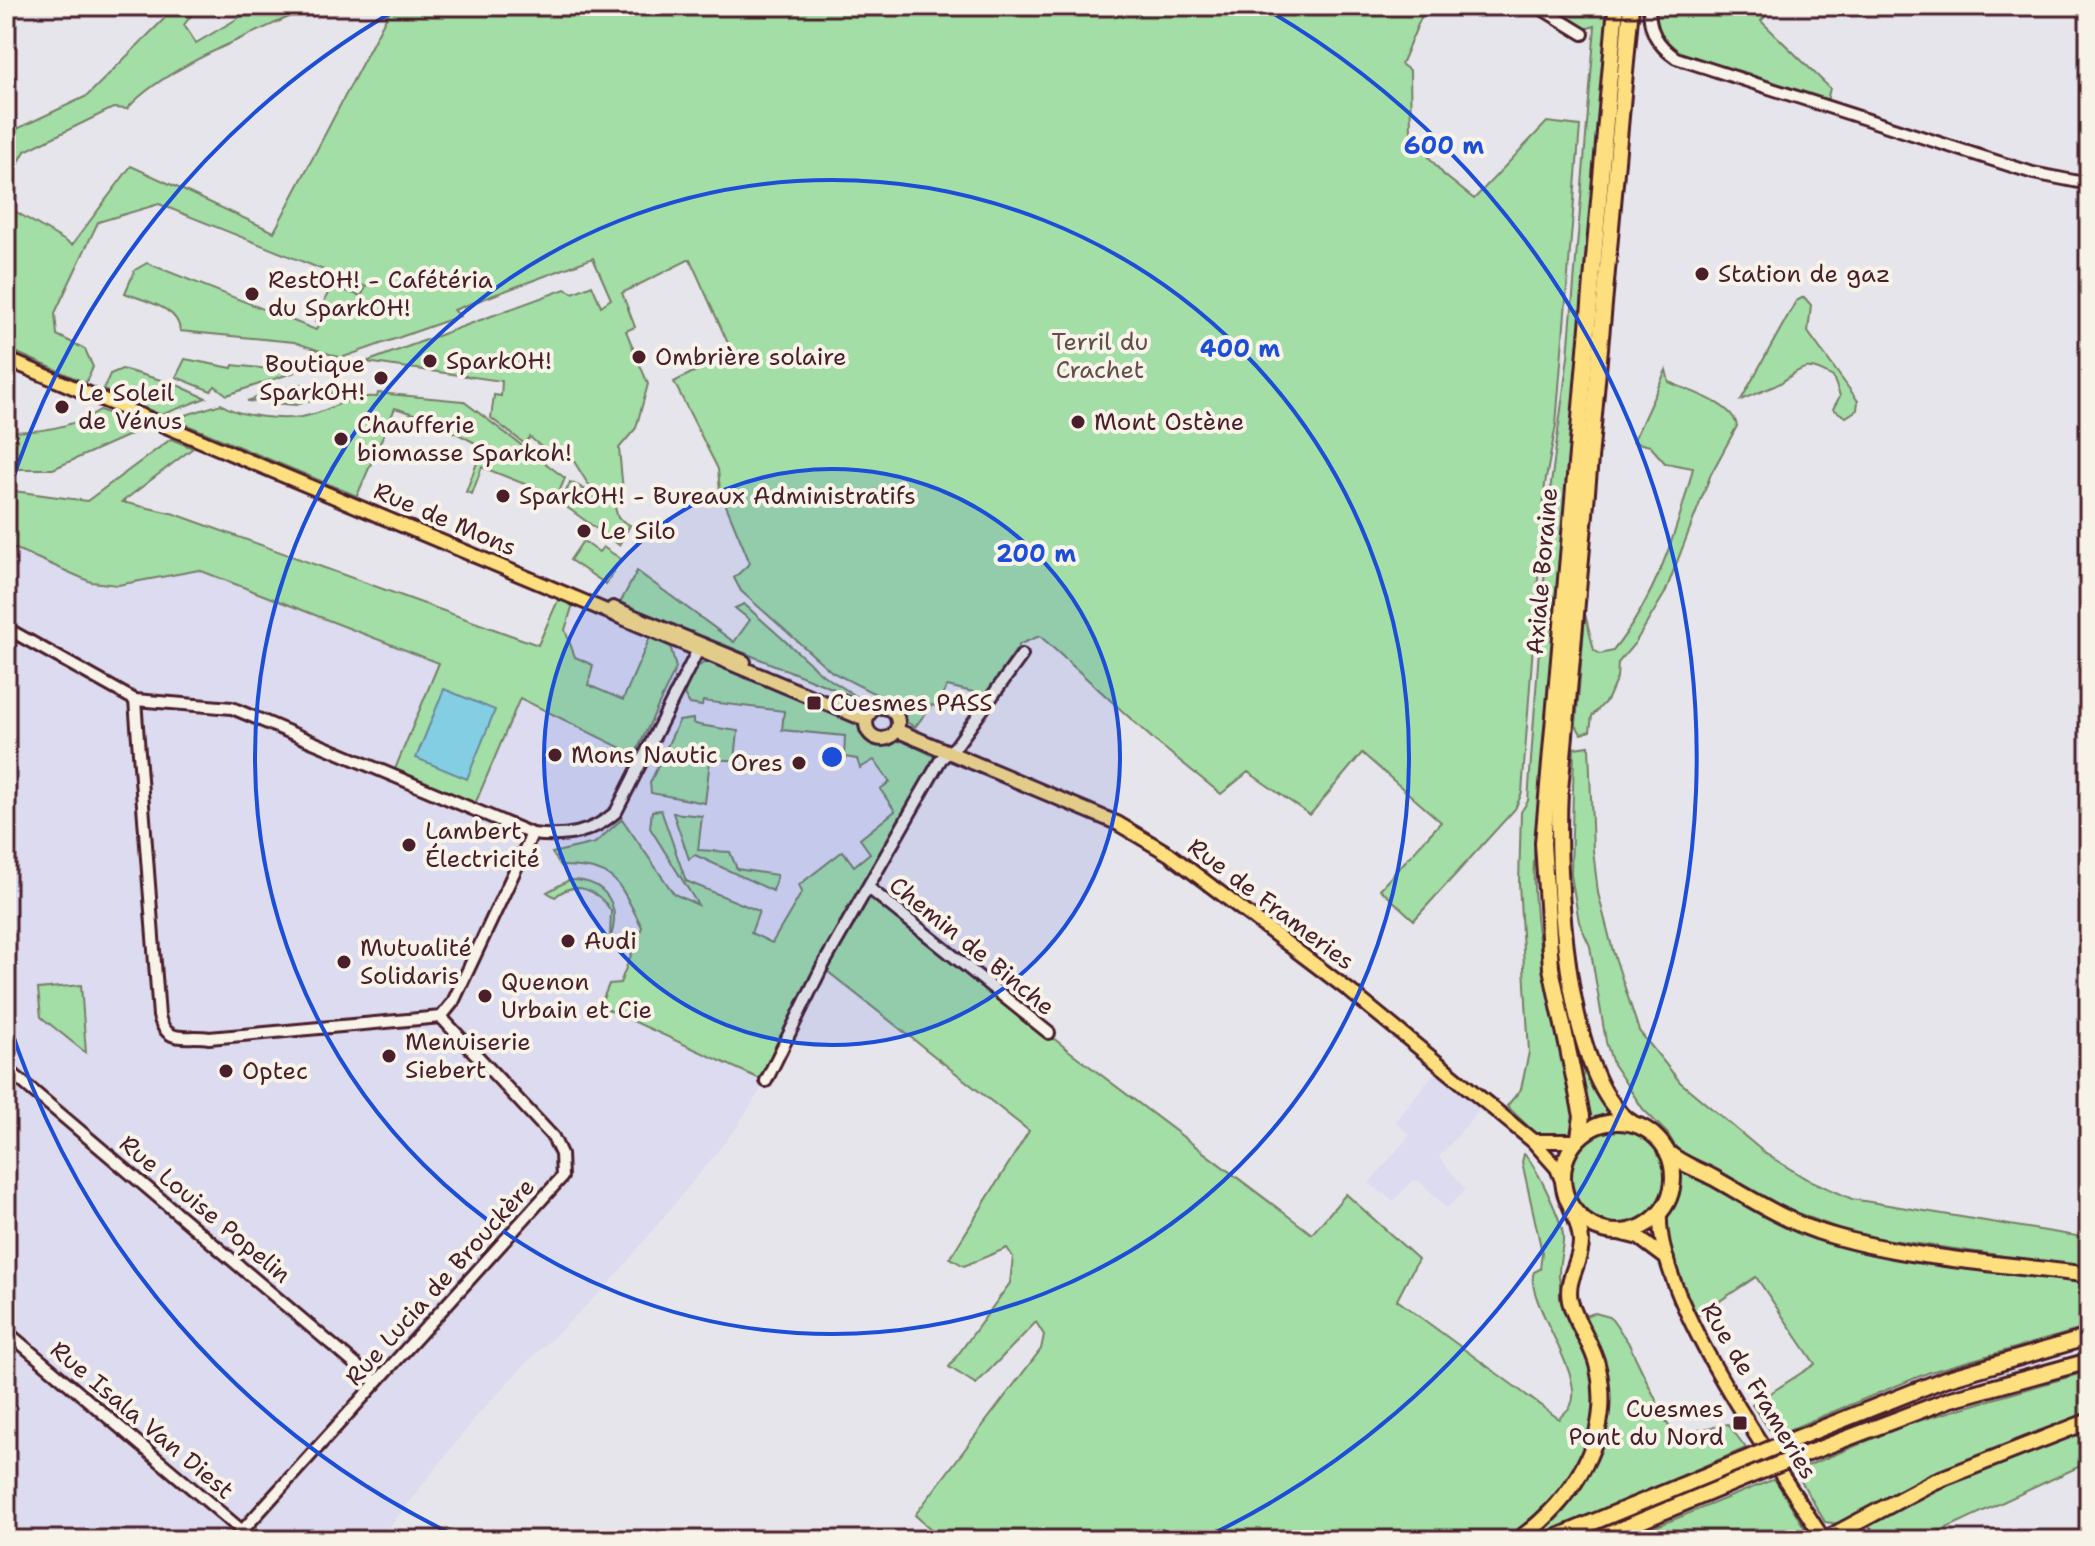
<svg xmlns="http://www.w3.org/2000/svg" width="2095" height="1546" font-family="'Shantell Sans',sans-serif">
  <rect width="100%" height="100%" fill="#e7e5ec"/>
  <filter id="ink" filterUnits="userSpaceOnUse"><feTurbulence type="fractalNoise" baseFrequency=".0125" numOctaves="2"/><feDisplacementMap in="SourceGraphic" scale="16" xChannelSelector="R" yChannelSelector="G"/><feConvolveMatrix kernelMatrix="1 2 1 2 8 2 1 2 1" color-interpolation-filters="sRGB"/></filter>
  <g filter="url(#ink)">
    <g fill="#dcdbef">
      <path d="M171 439 193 448 122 502 175 514 538 645 559 598 822 707 857 724 873 742 903 741 936 757 766 1081 735 1130 608 1285 530 1359 476 1417 379 1540H6V490L87 501Z"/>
      <path d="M1441 1065 1486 1103 1439 1157 1466 1190 1447 1208 1418 1180H1413L1394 1201 1369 1183 1410 1135 1395 1121Z"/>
    </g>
    <g fill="#a2dea5" stroke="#767e68" stroke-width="2">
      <path d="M169 6H198L184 25 196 43 259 6H313C259 32 164 66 127 109L113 108 25 151 15 170 6 175V134L87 96 173 10Z"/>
      <path d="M392 6H1426L1401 64 1410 71 1411 136 1444 175 1474 199 1547 122 1580 126 1556 425 1545 484 1522 793 1515 809 1414 920 1380 889 1441 822 1362 753 1310 815 1248 772 1221 794 1154 740 1040 636 1020 644 986 695 947 686 937 707 932 705 915 727 903 720 891 702 832 672 741 591 734 578 750 563 720 491 718 469 674 382 732 352 690 259 622 293 635 327 626 331 648 384 636 428 619 448 624 502 588 484 570 455 549 454 530 437 525 444 491 418 494 395 501 396 502 381 366 362 565 289 573 293 592 285 601 306 611 299 593 258 454 310 460 316 341 358 294 342 180 331C179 307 144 301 125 293L135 270 147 263 316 330 319 324 315 322 331 286 361 296 366 287 159 204 98 222 55 313 57 335 85 349 93 367 86 383 6 348V206L72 245 131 166 274 232Z"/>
      <path d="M1537 6H1616L1545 788C1513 894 1556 1012 1576 1117L1570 1134 1541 1139 1507 1106 1521 1089 1529 1052 1519 883 1521 812 1528 801 1551 484 1568 357 1595 26 1585 29Z"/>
      <path d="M1655 6H1774L1761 21 1830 88 1827 101 1753 79 1751 74C1710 62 1654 64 1655 6Z"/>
      <path d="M1804 297 1811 305 1808 332 1858 401 1857 410 1846 417 1833 409 1840 396 1833 377C1807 362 1804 366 1782 382 1777 386 1749 396 1741 400L1796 301Z"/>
      <path d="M185 359 232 368 233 365 295 372 227 395 215 386 211 391 176 377Z"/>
      <path d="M122 369 175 384 206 398 161 415 103 390 110 374Z"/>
      <path d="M1666 370 1669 382C1688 391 1733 403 1737 426L1711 474 1665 593 1635 643 1618 663 1617 678 1608 699 1592 716 1590 731 1581 734 1576 725 1585 614 1594 650 1600 654 1613 651C1655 599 1677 532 1693 468L1665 463 1650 446 1633 442Z"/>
      <path d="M299 384 341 391 296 405 247 401Z"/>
      <path d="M378 393 463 401 565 478 557 497 482 467 472 494 466 492 483 447 429 419 395 408 357 496 173 419 221 404C238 417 285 421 306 416 331 411 349 394 377 397Z"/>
      <path d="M100 410 145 428 53 469H6V431C40 433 71 428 100 410Z"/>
      <path d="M171 439 193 448 122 502 175 514 538 645 559 598 573 604 565 630 575 657 593 665 588 685 623 700 650 637 670 645 676 668 635 755 520 698 473 809 393 774 439 663 199 570 118 585 91 582 14 548 6 597V490L87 501Z"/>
      <path d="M570 482 614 504 618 518 630 525 619 545 561 503Z"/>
      <path d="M583 541 599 552 603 547 621 559 606 584 570 560Z"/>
      <path d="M637 571 734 642 750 620 735 608 744 604 823 675 864 701 620 603Z"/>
      <path d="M708 661 853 720 873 742 903 741 936 757 762 1080 600 1006 609 984 620 983 642 927C618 882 618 866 561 866L552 853 595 843 622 819 674 894 698 905 650 828 652 811 661 810 686 881 759 911 751 933 772 943 802 892 799 885 843 851 854 866 870 853 860 839 895 811 880 789 890 782 874 760 860 768 857 759 844 757 845 736 782 730 784 711 703 701 702 706 690 704 684 695C688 680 693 666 708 661Z"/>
      <path d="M693 719V723L699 725 738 731 735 760H710L705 803 651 793 650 783 679 721Z"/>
      <path d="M1589 746 1593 850 1598 893 1613 951 1639 1031 1680 1082 1766 1154 1805 1178 1852 1199 2089 1238V1268L1856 1235 1766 1201 1709 1167 1681 1156 1668 1134 1643 1109 1613 1064 1606 1042 1590 946 1579 922 1571 875 1574 748Z"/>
      <path d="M673 813 702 816 698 850 730 852 737 869 777 875 773 891 695 855 689 859Z"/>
      <path d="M569 880C606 879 622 906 610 939L611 911C598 890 575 879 555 897L547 892Z"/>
      <path d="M870 889 1068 1050 1312 1234 1346 1194 1418 1259 1397 1300 1559 1419C1562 1414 1569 1410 1571 1405 1586 1375 1523 1298 1534 1272L1540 1269 1542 1252 1522 1162 1524 1154C1535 1163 1561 1218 1563 1235 1564 1248 1558 1263 1559 1277 1562 1306 1580 1330 1587 1357 1609 1432 1568 1504 1502 1540H943L915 1515 1041 1349 1044 1335 1036 1322 976 1384 949 1367 1010 1283 1013 1257 1007 1248 964 1266 950 1258 1029 1131 822 967Z"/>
      <path d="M1551 916C1562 976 1573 1066 1611 1114L1589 1120 1568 1030Z"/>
      <path d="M81 985 86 1053 41 1017 38 989Z"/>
      <circle cx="1618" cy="1178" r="47"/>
      <path d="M1678 1170 1704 1179 1781 1222 2089 1281V1327L1930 1372 1774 1436 1752 1405 1815 1364 1756 1277 1697 1316 1693 1313 1662 1230 1674 1197Z"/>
      <path d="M1595 1313 1610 1317 1628 1342 1673 1435 1728 1424 1746 1448 1537 1538 1534 1533 1589 1467 1599 1354 1584 1316Z"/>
      <path d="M2089 1371V1416L1839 1524 1825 1522 1795 1471 1908 1424Z"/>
      <path d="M2089 1430V1462L1921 1540H1877L1867 1522 1974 1473Z"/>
      <path d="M1775 1479 1812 1540H1623L1754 1487Z"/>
    </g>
    <path fill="#83cee3" stroke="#6c8899" stroke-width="2" d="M444 689 495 710 467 779 416 758Z"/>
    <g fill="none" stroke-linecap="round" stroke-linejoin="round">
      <g stroke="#4a1f2b" stroke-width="16">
        <g id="minor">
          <path d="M1537 6 1583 34"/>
          <path d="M1649 6C1649 30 1656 44 1676 58L2033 173 2089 184"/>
          <path d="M6 628 135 700 232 708 532 834C565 838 591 834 616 812L701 644"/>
          <path d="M135 700 159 1016C167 1046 185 1034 209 1038L441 1017 453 1002 532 834"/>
          <path d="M870 889 1049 1033"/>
          <path d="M6 1068 376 1382"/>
          <path d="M766 1081 822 967 941 759 956 746 1022 655"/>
          <path d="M6 1331 253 1540"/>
          <path d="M242 1531 562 1177 561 1154 553 1137 441 1017"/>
        </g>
      </g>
      <g stroke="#4a1f2b" stroke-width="18">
        <g id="major">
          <path d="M6 359 866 720"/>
          <path d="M613 608 744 662"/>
          <path d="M843 702 869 711"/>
          <circle cx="882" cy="723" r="16"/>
          <path d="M896 730 1117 823 1169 854 1351 992 1533 1141 1557 1168 1563 1183"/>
          <path d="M1533 1141H1576"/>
          <path d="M1660 1212C1655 1299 1776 1463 1824 1540"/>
          <path d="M1615 1232 1639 1238 1667 1259"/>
        </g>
      </g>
      <g stroke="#4a1f2b" stroke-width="20">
        <g id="highway">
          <path d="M1631 6 1560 790C1556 867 1563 1079 1632 1123"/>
          <circle cx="1618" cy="1177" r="55"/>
          <path d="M1579 1137 1582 1116 1551 968 1543 843 1616 6"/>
          <path d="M1666 1151C1682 1165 1696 1168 1714 1178 1748 1197 1780 1218 1817 1231 1903 1259 1999 1263 2089 1275"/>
          <path d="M1787 1442 1945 1379 2089 1337"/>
          <path d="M1795 1458 1951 1399 2089 1361"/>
          <path d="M1518 1540C1572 1501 1614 1438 1598 1368 1593 1344 1576 1325 1570 1301 1565 1279 1581 1263 1581 1242 1581 1230 1576 1218 1571 1207"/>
          <path d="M1550 1540 1741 1461"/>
          <path d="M1595 1540 1749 1476"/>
          <path d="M1824 1540 1933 1482 2089 1421"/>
        </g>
      </g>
      <use href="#minor" stroke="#f7f3e8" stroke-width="10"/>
      <use href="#major" stroke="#fedf80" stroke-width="12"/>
      <use href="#highway" stroke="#fedf80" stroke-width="14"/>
      <g stroke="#4a1f2b" stroke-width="20" stroke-linecap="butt">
        <g id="highway-bridge">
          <path d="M1741 1461 1787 1442"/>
          <path d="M1749 1476 1795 1458"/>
        </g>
      </g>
      <use href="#highway-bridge" stroke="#fedf80" stroke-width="14"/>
    </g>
  </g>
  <circle cx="832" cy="757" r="288" fill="#1d4ed8" fill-opacity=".12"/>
  <g fill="none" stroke="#1d4ed8" stroke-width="4">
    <circle cx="832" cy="757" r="288"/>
    <circle cx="832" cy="757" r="577"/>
    <path d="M460 1538A865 865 0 0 1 7 1017M7 497A865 865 0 0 1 399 8M1264 8A865 865 0 0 1 1204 1538"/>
  </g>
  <g fill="#4a1f2b" stroke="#f7f3e8" stroke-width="3">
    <circle cx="1702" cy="274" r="8"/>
    <circle cx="252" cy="294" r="8"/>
    <circle cx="639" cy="357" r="8"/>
    <circle cx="430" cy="361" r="8"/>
    <circle cx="381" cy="378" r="8"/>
    <circle cx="62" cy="407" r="8"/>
    <circle cx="1078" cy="422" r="8"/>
    <circle cx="341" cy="439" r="8"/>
    <circle cx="503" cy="496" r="8"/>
    <circle cx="584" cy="531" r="8"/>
    <rect x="806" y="695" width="16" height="16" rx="4"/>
    <circle cx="555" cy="755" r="8"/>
    <circle cx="799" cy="763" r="8"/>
    <circle cx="409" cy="845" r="8"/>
    <circle cx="568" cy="941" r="8"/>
    <circle cx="344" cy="962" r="8"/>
    <circle cx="485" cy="996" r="8"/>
    <circle cx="389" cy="1056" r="8"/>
    <circle cx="226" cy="1071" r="8"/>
    <rect x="1732" y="1415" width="16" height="16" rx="4"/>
  </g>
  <g text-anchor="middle" stroke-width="8" stroke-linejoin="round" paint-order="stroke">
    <g font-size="24" fill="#4a1f2b" stroke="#f7f3e8" text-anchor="start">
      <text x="1718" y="282">Station de gaz</text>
      <text x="268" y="288">RestOH! - Cafétéria<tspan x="268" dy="28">du SparkOH!</tspan></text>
      <text x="655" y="365">Ombrière solaire</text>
      <text x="446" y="369">SparkOH!</text>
      <text x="365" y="372" text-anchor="end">Boutique<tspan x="365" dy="28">SparkOH!</tspan></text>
      <text x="78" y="401">Le Soleil<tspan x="78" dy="28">de Vénus</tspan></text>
      <text x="1094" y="430">Mont Ostène</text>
      <text x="357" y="433">Chaufferie<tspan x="357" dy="28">biomasse Sparkoh!</tspan></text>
      <text x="519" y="504">SparkOH! - Bureaux Administratifs</text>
      <text x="600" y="539">Le Silo</text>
      <text x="830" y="711">Cuesmes PASS</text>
      <text x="571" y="763">Mons Nautic</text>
      <text x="783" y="771" text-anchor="end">Ores</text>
      <text x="425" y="839">Lambert<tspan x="425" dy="28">Électricité</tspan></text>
      <text x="584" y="949">Audi</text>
      <text x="360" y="956">Mutualité<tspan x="360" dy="28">Solidaris</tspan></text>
      <text x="501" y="990">Quenon<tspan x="501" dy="28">Urbain et Cie</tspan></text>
      <text x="405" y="1050">Menuiserie<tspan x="405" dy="28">Siebert</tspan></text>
      <text x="242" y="1079">Optec</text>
      <text x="1724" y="1417" text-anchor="end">Cuesmes<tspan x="1724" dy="28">Pont du Nord</tspan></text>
    </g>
    <g font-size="24" fill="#604f4a" stroke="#f7f3e8">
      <text x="1100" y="350">Terril du<tspan x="1100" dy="28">Crachet</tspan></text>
    </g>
    <g font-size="24" fill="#4a1f2b" stroke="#f7f3e8">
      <text transform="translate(445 519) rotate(23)" y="8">Rue de Mons</text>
      <text transform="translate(1542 571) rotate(-85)" y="8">Axiale Boraine</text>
      <text transform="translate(1271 904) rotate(37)" y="8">Rue de Frameries</text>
      <text transform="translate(972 946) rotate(39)" y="8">Chemin de Binche</text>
      <text transform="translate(205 1209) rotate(40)" y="8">Rue Louise Popelin</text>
      <text transform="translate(440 1282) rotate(-48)" y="8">Rue Lucia de Brouckère</text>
      <text transform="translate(1759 1391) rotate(59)" y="8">Rue de Frameries</text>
      <text transform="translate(142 1420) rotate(40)" y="8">Rue Isala Van Diest</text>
    </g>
  </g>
  <circle cx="832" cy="757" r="12" fill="#1d4ed8" stroke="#f7f3e8" stroke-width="4"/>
  <g font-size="24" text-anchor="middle" font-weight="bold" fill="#1d4ed8" stroke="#f7f3e8" stroke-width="8" stroke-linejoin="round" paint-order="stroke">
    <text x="1444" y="154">600 m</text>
    <text x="1240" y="357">400 m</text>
    <text x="1036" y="562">200 m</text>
  </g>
  <rect width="2095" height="1546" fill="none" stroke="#f7f3e8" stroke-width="32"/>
  <rect x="16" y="16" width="2063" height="1514" fill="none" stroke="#4a1f2b" stroke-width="3" filter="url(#ink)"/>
</svg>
